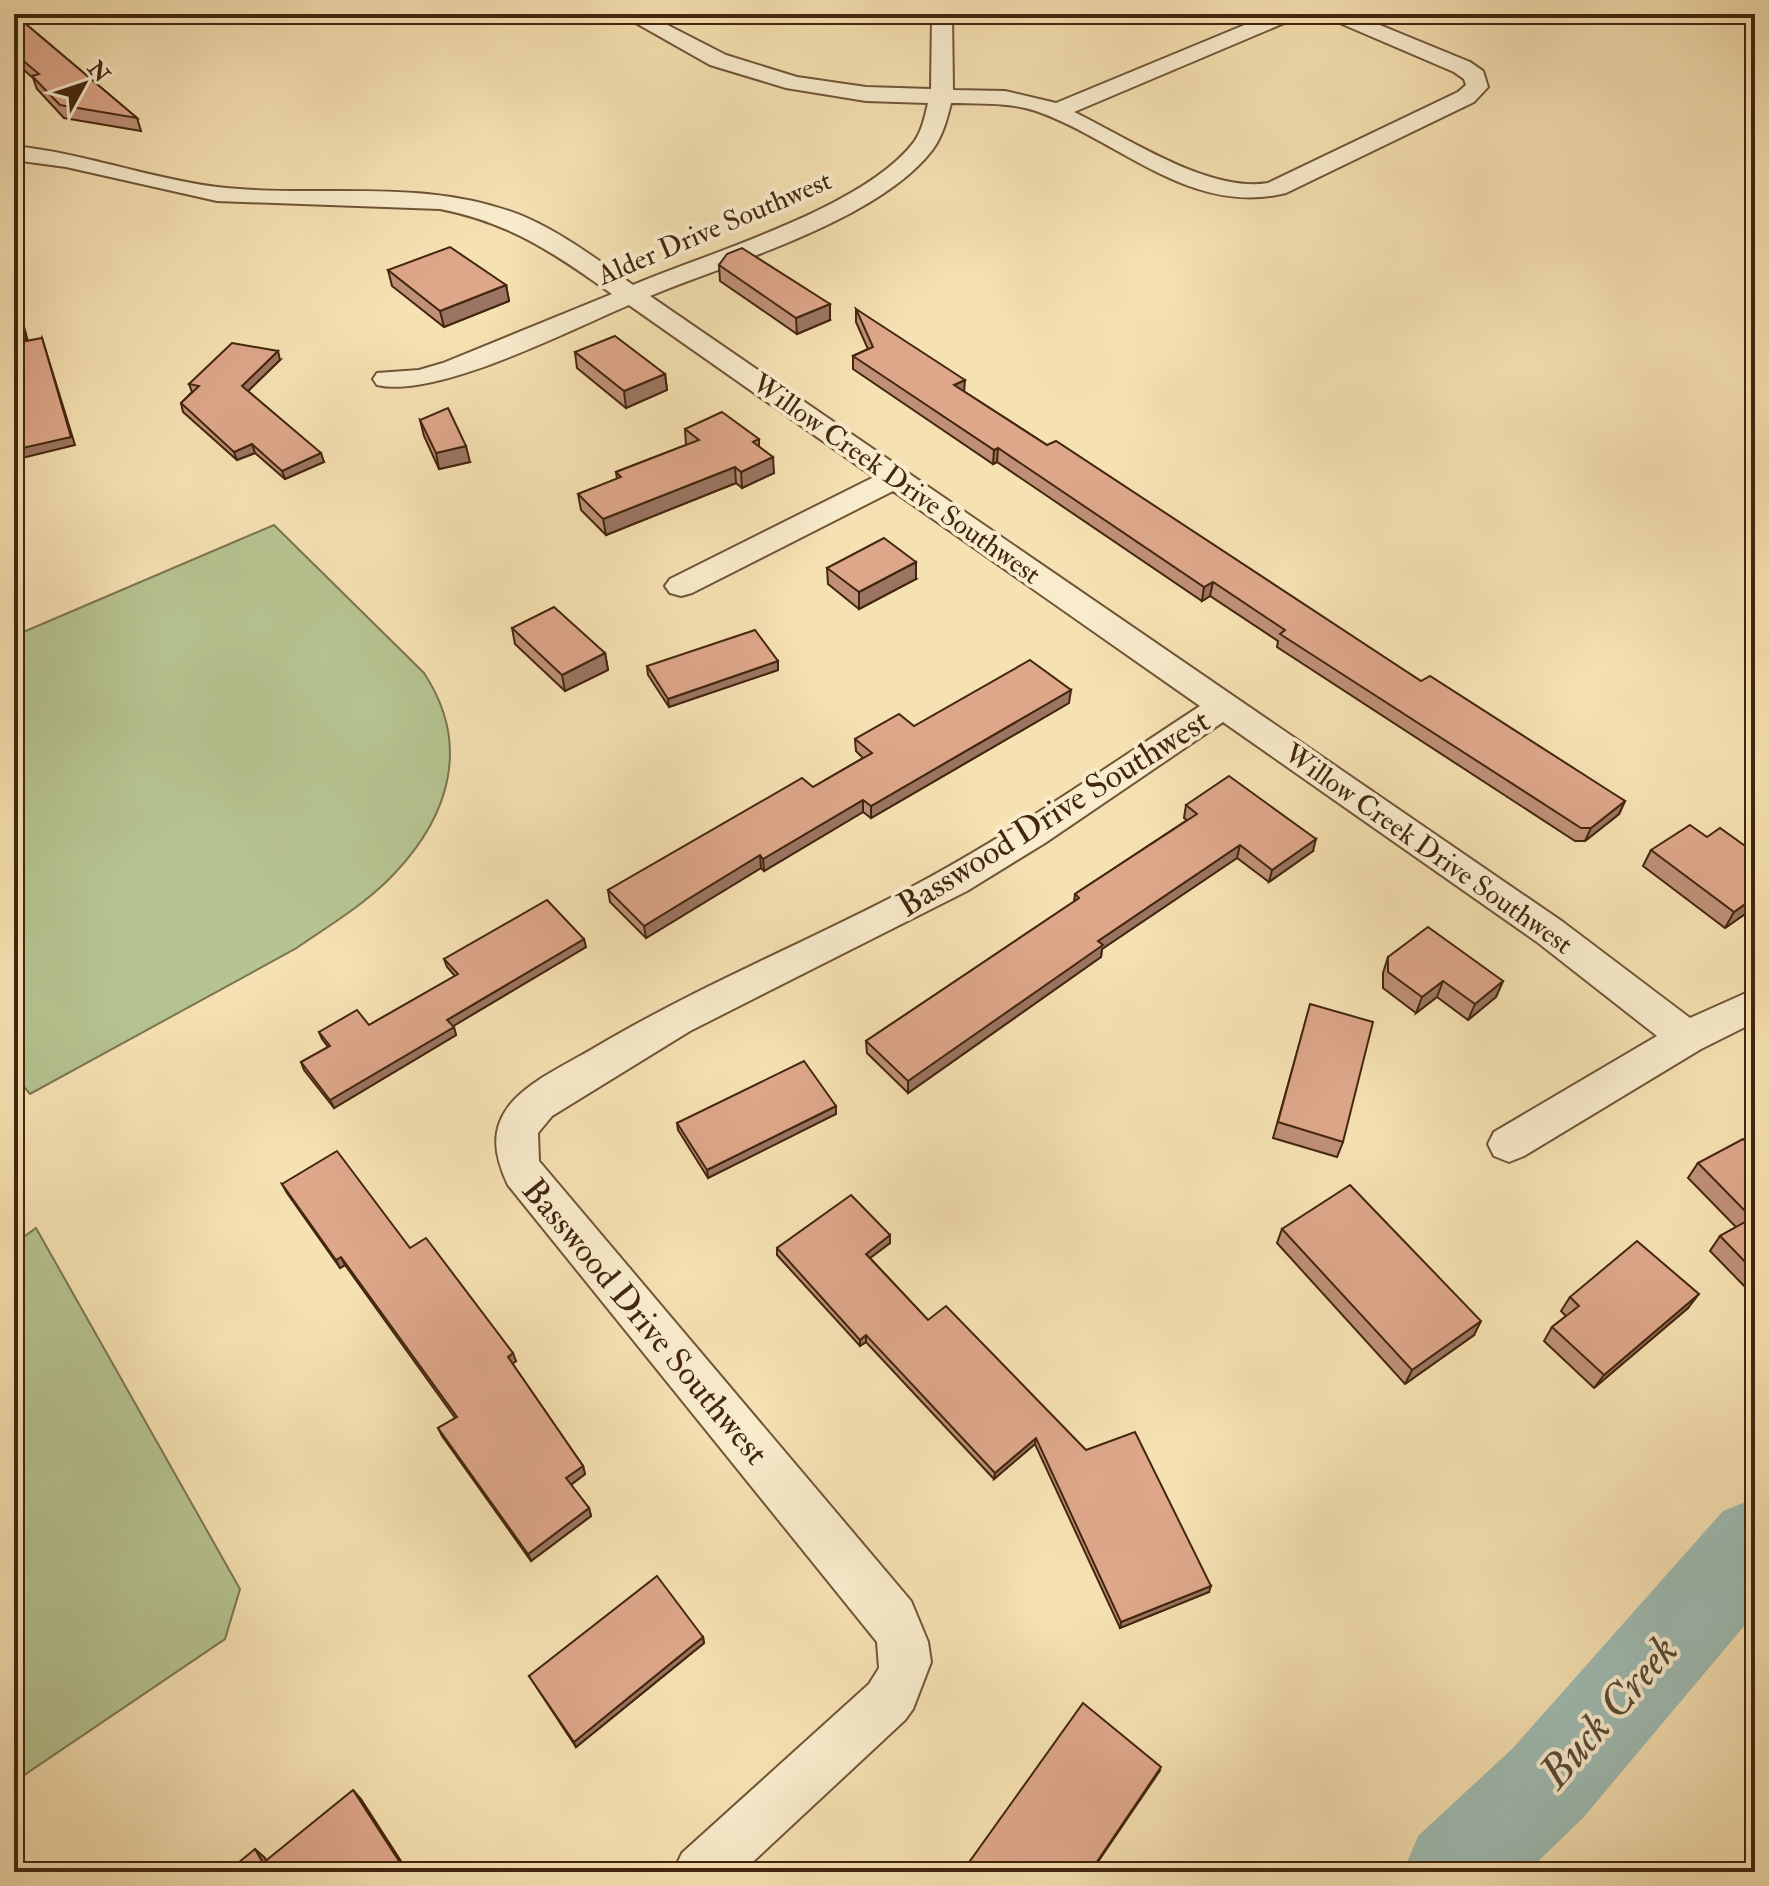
<svg xmlns="http://www.w3.org/2000/svg" width="1769" height="1886" font-family="'IM FELL Double Pica',serif">
  <rect width="100%" height="100%" fill="#f6e1b2"/>
  <filter id="stains"><feTurbulence type="fractalNoise" baseFrequency=".0025" numOctaves="4"/><feColorMatrix values="0 0 0 0 .2 0 0 0 0 .09 0 0 0 0 .02 0 0 0 .5 -.17"/></filter>
  <radialGradient id="worn" r=".72"><stop offset=".6" stop-color="#630" stop-opacity="0"/><stop offset="1" stop-color="#630" stop-opacity=".3"/></radialGradient>
  <g fill="#b6c491" stroke="#7c7550" stroke-width="2">
    <path d="M274 525 424 673C471 744 450 815 394 874 366 904 328 926 295 949L30 1094 14 1075V636Z"/>
    <path d="M36 1228 240 1589 225 1639 14 1782V1244Z"/>
  </g>
  <g fill="none" stroke-linecap="round" stroke-linejoin="round">
    <path fill="#9fbcb4" fill-rule="evenodd" d="M1755 1498V1613L1583 1818 1527 1872H1403L1418 1836 1513 1748 1723 1511Z"/>
    <g stroke="#705537" stroke-width="4">
      <path id="minor" d="M620 14H646L726 55 797 77 866 87 931 89 932 14H952L953 90 1005 91 1056 103 1271 14H1299L1296 18 1074 112C1128 138 1209 193 1268 183L1458 92 1466 85 1464 79 1454 72 1328 18 1325 14H1353L1470 62 1483 71 1488 87 1474 102 1286 193C1191 217 1119 140 1036 111 1010 102 978 104 951 103 947 119 943 135 933 149 880 220 732 262 650 296L1563 922 1690 1018 1755 989V1022L1701 1049 1524 1156 1509 1162 1494 1156 1488 1144 1494 1132 1657 1036 1537 942 1223 722 1045 843 967 891 690 1031 552 1116 538 1133 539 1161 911 1601 928 1642 931 1662 913 1709 905 1720 742 1872H673L682 1853 869 1684 879 1668 877 1642 508 1185C494 1155 489 1128 513 1101 535 1078 567 1064 594 1048 693 989 800 945 902 892 1006 838 1102 770 1200 706L893 491 692 593 681 596 670 593 665 586 670 579 874 477 629 305C570 330 436 399 377 385L373 379 377 373 419 370 443 363 612 294C554 253 511 223 440 209L217 201 66 167 14 160V146C83 153 148 178 217 187 320 199 426 176 525 217 564 234 598 260 633 285 711 252 864 208 914 142 922 131 925 116 928 103L866 101 786 88 710 65Z"/>
    </g>
    <use href="#minor" fill="#f9eccd" fill-rule="evenodd"/>
  </g>
  <g fill="#bf9077" stroke="#43260e" stroke-width="2">
    <path d="M14 14 137 118 141 131 64 118 37 89 33 78 14 61Z"/>
    <path d="M719 265 830 320 797 334 720 281Z"/>
    <path d="M388 270 506 285 509 301 444 327 392 286Z"/>
    <path d="M856 309 965 392 1047 445 1421 681 1625 801 1619 814 1585 841H1575L1277 647 1278 641 1210 596 1202 601 997 462 993 464 853 369V356L868 349 856 322Z"/>
    <path d="M575 352 665 374 667 390 626 408 577 368Z"/>
    <path d="M280 360 248 391 324 462 285 479 255 453 237 460 183 412 181 403 192 392 189 384Z"/>
    <path d="M420 420 470 462 439 469 424 436Z"/>
    <path d="M685 429 759 439V447L774 473 742 488 736 483 606 535 581 510 578 494 617 479 616 472 686 445Z"/>
    <path d="M827 568 916 579 859 609 828 584Z"/>
    <path d="M512 628 605 653 608 670 565 691 515 644Z"/>
    <path d="M647 666 778 670 669 707 648 675Z"/>
    <path d="M1069 703 871 818 863 812 764 871 761 868 646 938 610 902 608 890 813 787 863 758 856 751 855 739 914 726Z"/>
    <path d="M1186 805 1313 851 1269 882 1237 858 1102 949 1101 957 908 1093 867 1053 866 1041 1074 902 1075 894 1187 820 1184 818Z"/>
    <path d="M1651 850 1755 853V907L1725 928 1643 866Z"/>
    <path d="M586 947 453 1026 456 1035 334 1108 304 1070 301 1062 328 1047 322 1039 319 1032 369 1025 455 976 447 967 444 959Z"/>
    <path d="M1388 957 1503 981 1496 997 1468 1020 1437 997 1416 1013 1383 988V973Z"/>
    <path d="M1306 1020 1343 1142 1337 1157 1273 1138Z"/>
    <path d="M836 1106V1114L708 1178 678 1130 677 1123Z"/>
    <path d="M1755 1150V1297L1710 1251 1720 1236 1736 1227 1688 1178 1698 1163Z"/>
    <path d="M282 1184 410 1248 516 1361 512 1363 583 1466 585 1474 571 1485 589 1508 591 1516 531 1561 442 1436 438 1428 455 1418 345 1265 340 1268 287 1193Z"/>
    <path d="M1282 1229 1474 1335 1405 1384 1277 1243Z"/>
    <path d="M890 1235V1243L870 1258 928 1320 1209 1592 1120 1628 1035 1444 994 1479 866 1342 860 1346 777 1255V1248Z"/>
    <path d="M1570 1297 1688 1308 1594 1388 1544 1341 1552 1327 1566 1316 1561 1311Z"/>
    <path d="M703 1637 704 1643 576 1747 529 1676Z"/>
    <path d="M1159 1772 1091 1872H976L969 1866 970 1861Z"/>
  </g>
  <g fill="#9b7561" stroke="#43260e" stroke-width="2">
    <path d="M506 285 509 301 444 327 440 311Z"/>
    <path d="M15 296 18 304 30 349 26 341Z"/>
    <path d="M830 304V320L797 334 796 318Z"/>
    <path d="M42 338 75 445 14 460V450Z"/>
    <path d="M278 351 280 360 245 394 242 386Z"/>
    <path d="M665 374 667 390 626 408 624 391Z"/>
    <path d="M965 380 964 393 954 385Z"/>
    <path d="M252 444 255 453 237 460 234 452Z"/>
    <path d="M466 446 470 462 439 469 436 453Z"/>
    <path d="M998 448 997 462 993 464 994 450Z"/>
    <path d="M321 453 324 462 285 479 282 471Z"/>
    <path d="M773 457 774 473 742 488 741 472Z"/>
    <path d="M735 467 736 483 606 535 603 519Z"/>
    <path d="M916 562V579L859 609V592Z"/>
    <path d="M1213 582 1210 596 1202 601 1204 587Z"/>
    <path d="M605 653 608 670 565 691 562 675Z"/>
    <path d="M778 661V670L669 707 668 699Z"/>
    <path d="M1071 690 1069 703 871 818V806Z"/>
    <path d="M863 800V812L764 871 763 859Z"/>
    <path d="M1625 801 1619 814 1585 841 1591 828Z"/>
    <path d="M1316 839 1313 851 1269 882 1272 870Z"/>
    <path d="M1240 845 1237 858 1102 949 1101 957 908 1093V1081L1098 941Z"/>
    <path d="M760 855 761 868 646 938 644 926Z"/>
    <path d="M1755 897V907L1725 928 1734 912Z"/>
    <path d="M584 939 586 947 450 1028 447 1020Z"/>
    <path d="M1443 981 1437 997 1416 1013 1422 997Z"/>
    <path d="M1503 981 1496 997 1468 1020 1475 1004Z"/>
    <path d="M454 1027 456 1035 334 1108 330 1100Z"/>
    <path d="M836 1106V1114L708 1178 707 1170Z"/>
    <path d="M890 1235V1243L866 1261V1254Z"/>
    <path d="M341 1257 345 1265 340 1268 336 1260Z"/>
    <path d="M1699 1294 1688 1308 1594 1388 1604 1375Z"/>
    <path d="M1481 1321 1474 1335 1405 1384 1412 1370Z"/>
    <path d="M866 1335V1342L860 1346V1340Z"/>
    <path d="M513 1353 516 1361 511 1365 508 1357Z"/>
    <path d="M1036 1438 1035 1444 994 1479 995 1473Z"/>
    <path d="M583 1466 585 1474 569 1486 566 1478Z"/>
    <path d="M589 1508 591 1516 531 1561 528 1554Z"/>
    <path d="M1211 1586 1209 1592 1120 1628 1121 1622Z"/>
    <path d="M703 1637 704 1643 576 1747 574 1742Z"/>
    <path d="M1161 1767 1091 1872H1090Z"/>
    <path d="M353 1790 361 1799 408 1872H406Z"/>
    <path d="M255 1849 265 1858 273 1872 263 1863Z"/>
  </g>
  <g fill="#dea78a" stroke="#43260e" stroke-width="2">
    <path d="M14 14 137 118 60 105 32 76 39 74 14 53Z"/>
    <path d="M450 247 506 285 440 311 388 270Z"/>
    <path d="M742 248 830 304 796 318 719 265 727 254Z"/>
    <path d="M14 296 26 341 42 338 71 437 14 450Z"/>
    <path d="M856 309 965 380 954 385 1047 445 1056 441 1421 681 1430 676 1625 801 1591 828H1581L1280 634 1285 630 1213 582 1204 587 998 448 994 450 853 356 873 347Z"/>
    <path d="M615 336 665 374 624 391 575 352Z"/>
    <path d="M232 343 278 351 242 386 321 453 282 471 252 444 234 452 181 403 199 386 189 384Z"/>
    <path d="M448 408 466 446 436 453 420 420Z"/>
    <path d="M722 412 759 439 753 442 773 457 741 472 735 467 603 519 578 494 621 477 616 472 699 440 685 429Z"/>
    <path d="M884 538 916 562 859 592 827 568Z"/>
    <path d="M554 607 605 653 562 675 512 628Z"/>
    <path d="M755 630 778 661 668 699 647 666Z"/>
    <path d="M1030 660 1071 690 871 806 863 800 763 859 760 855 644 926 608 890 802 778 813 787 872 753 855 739 899 714 914 726Z"/>
    <path d="M1229 776 1316 839 1272 870 1240 845 1098 941 1103 945 908 1081 866 1041 1079 898 1075 894 1197 814 1186 805Z"/>
    <path d="M1690 825 1707 837 1720 828 1755 853V897L1734 912 1651 850Z"/>
    <path d="M547 900 584 939 447 1020 454 1027 330 1100 301 1062 330 1046 319 1032 357 1010 369 1025 458 974 444 959Z"/>
    <path d="M1428 927 1503 981 1475 1004 1443 981 1422 997 1388 972V957Z"/>
    <path d="M1310 1004 1373 1022 1343 1142 1278 1122Z"/>
    <path d="M804 1061 836 1106 707 1170 677 1123Z"/>
    <path d="M1743 1139 1755 1150V1272L1720 1236 1752 1218 1698 1163Z"/>
    <path d="M337 1151 410 1248 426 1238 513 1353 508 1357 583 1466 566 1478 589 1508 528 1554 438 1428 457 1417 341 1257 336 1260 282 1184Z"/>
    <path d="M1350 1185 1481 1321 1412 1370 1282 1229Z"/>
    <path d="M851 1195 890 1235 866 1254 928 1320 946 1306 1086 1450 1135 1432 1211 1586 1121 1622 1036 1438 995 1473 866 1335 860 1340 777 1248Z"/>
    <path d="M1637 1241 1699 1294 1604 1375 1552 1327 1579 1306 1570 1297Z"/>
    <path d="M657 1576 703 1637 574 1742 529 1676Z"/>
    <path d="M1083 1703 1161 1767 1090 1872H981L970 1861Z"/>
    <path d="M353 1790 406 1872H227L255 1849 263 1863Z"/>
  </g>
  <g text-anchor="middle" stroke-width="8" stroke-linejoin="round" paint-order="stroke">
    <g font-size="28" fill="#43260e" stroke="#f9eccd">
      <text transform="translate(714 227) rotate(-23)" y="10">Alder Drive Southwest</text>
      <text transform="translate(897 478) rotate(35)" y="10">Willow Creek Drive Southwest</text>
      <text transform="translate(1429 848) rotate(35)" y="10">Willow Creek Drive Southwest</text>
    </g>
    <g font-size="34" fill="#43260e" stroke="#f9eccd">
      <text transform="translate(1053 812) rotate(-32)" y="12">Basswood Drive Southwest</text>
      <text transform="translate(646 1321) rotate(50)" y="12">Basswood Drive Southwest</text>
    </g>
    <g font-size="44" font-style="italic" fill="#5a4c38" stroke="#f9eccd">
      <text transform="translate(1608 1711) rotate(-49)" y="15">Buck Creek</text>
    </g>
  </g>
  <rect width="1769" height="1886" fill="none" stroke="#f6e1b2" stroke-width="48"/>
  <rect x="16" y="16" width="1737" height="1854" fill="none" stroke="#43260e" stroke-width="4"/>
  <rect x="24" y="24" width="1721" height="1838" fill="none" stroke="#43260e" stroke-width="2"/>
  <g transform="translate(84 84) rotate(50)" stroke="#f9eccd" stroke-width="6" paint-order="stroke">
  <path d="M0-6L14 30L0 20L-14 30Z" fill="#43260e"/>
  <text y="-12" font-size="22" font-weight="bold" text-anchor="middle" fill="#43260e">N</text>
  </g>
  <rect width="100%" height="100%" filter="url(#stains)"/>
  <rect width="100%" height="100%" fill="url(#worn)"/>
</svg>
